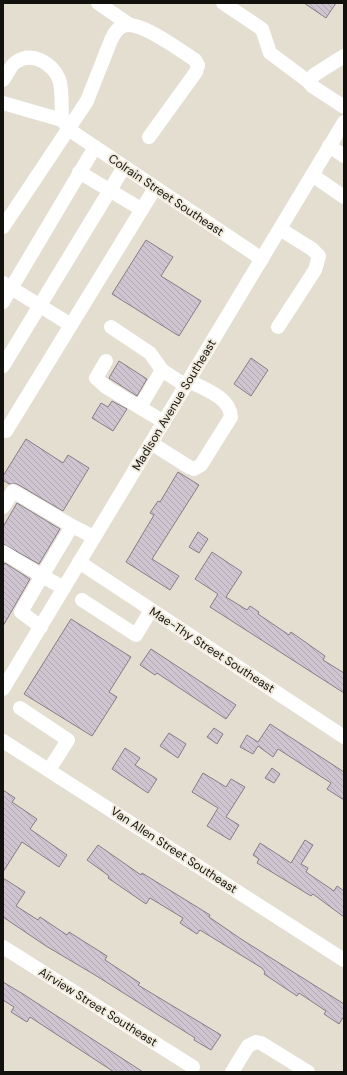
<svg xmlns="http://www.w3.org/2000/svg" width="347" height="1075" font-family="'DM Sans',sans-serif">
  <defs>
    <pattern id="building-back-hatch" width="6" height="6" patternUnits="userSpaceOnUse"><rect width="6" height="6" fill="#cfc5d0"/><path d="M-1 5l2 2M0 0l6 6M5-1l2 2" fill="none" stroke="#b1a8b1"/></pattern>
  </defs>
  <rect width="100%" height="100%" fill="#e4ded1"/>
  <g fill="url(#building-back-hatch)" stroke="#877d88">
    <path d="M304 3H336L326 18Z"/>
    <path d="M146 240 173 257 161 276 201 301 179 336 112 294Z"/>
    <path d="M251 358 268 370 251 396 234 384Z"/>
    <path d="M119 361 147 379 137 396 109 378Z"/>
    <path d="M112 401 127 409 113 431 92 418 101 403 108 407Z"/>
    <path d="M26 439 63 463 68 455 89 468 63 511 17 484H9L3 480V476Z"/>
    <path d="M178 472 199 485 152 559 179 576 170 590 126 562 154 515 150 513 158 501 160 502Z"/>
    <path d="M17 503 60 529 39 564 3 544V527Z"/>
    <path d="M198 532 208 539 199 553 189 547Z"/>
    <path d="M212 552 242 572 226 597 247 610 250 606 259 612 258 614 289 635 291 632 325 656 323 660 344 673V693L210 607 218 594 195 579Z"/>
    <path d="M5 563 30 579 3 626V566Z"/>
    <path d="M71 619 131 657 109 692 117 697 92 736 24 694Z"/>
    <path d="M151 649 236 705 226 719 157 673 155 675 140 665Z"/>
    <path d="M270 724 344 772V800L327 789 331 783 278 749 273 757 258 746 253 754 240 747 247 735 258 742Z"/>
    <path d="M214 728 223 734 217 744 207 737Z"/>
    <path d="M169 733 186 744 178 758 160 746Z"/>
    <path d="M125 748 140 758 135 765 157 779 148 793 112 769Z"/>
    <path d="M272 768 280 774 274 783 265 778Z"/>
    <path d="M203 773 226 787 231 779 245 787 226 817 239 825 230 840 207 826 218 808 192 792Z"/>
    <path d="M3 790 15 798 12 802 37 819 30 829 67 855 59 867 22 842 3 872Z"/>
    <path d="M305 840 313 845 301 864 308 868 306 872 334 891 337 886 344 891V917L313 894 311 896 257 863 259 859 253 855 260 843 291 863Z"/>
    <path d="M98 845 141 875 142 873 210 915 209 917 241 939 344 1004V1016L339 1024 324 1014 326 1011 299 993 297 996 264 974 265 972 262 968 200 930 197 934 180 923 183 918 150 898 146 904 108 878 109 876 87 860Z"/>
    <path d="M3 878 25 892 16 906 38 920 40 917 67 935 69 932 107 956 105 960 140 983 138 985 221 1035 211 1050 194 1040 195 1038 95 975 46 946 3 917Z"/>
    <path d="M3 982 23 994 143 1072H114L30 1017 27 1022 11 1012 14 1007 3 1000Z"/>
  </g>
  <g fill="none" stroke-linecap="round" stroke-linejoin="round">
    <g stroke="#fff" stroke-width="14">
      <path d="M98 3 130 25"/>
      <path d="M223 3 262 29 270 53 309 82"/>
      <path d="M344 56 314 75 309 82 312 86 344 107"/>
      <path d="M3 80C7 75 10 66 16 62 32 51 52 63 59 79 63 90 61 108 62 120"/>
      <path d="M3 103 62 120 71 131 262 259"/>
      <path d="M329 146 344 156"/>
      <path d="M79 172 141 209"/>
      <path d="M312 175 344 197"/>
      <path d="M3 227 87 101 111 40C114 34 117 28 123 26 139 19 181 51 195 60L198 65 196 72 149 137"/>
      <path d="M3 283 71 325"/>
      <path d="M3 302 95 147"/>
      <path d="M111 327 150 353 162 370 186 386"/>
      <path d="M278 327 315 270 319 256 312 249 280 229"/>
      <path d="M106 361 96 378 106 387 164 422"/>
      <path d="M3 366 124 167"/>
      <path d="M140 407 162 370"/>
      <path d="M3 429 6 431 155 188"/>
      <path d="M151 443 189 467 194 469 201 465 231 417C230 397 204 389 189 381"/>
      <path d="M3 507 13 491 72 526"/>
      <path d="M3 552 42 576 21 612 41 627"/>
      <path d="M79 562 344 737"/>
      <path d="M64 588 42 576 72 526 94 537"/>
      <path d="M82 600 136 635 151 610"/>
      <path d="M3 689 344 122"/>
      <path d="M20 708 68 740 49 770"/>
      <path d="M3 741 344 960"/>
      <path d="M3 947 193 1067"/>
      <path d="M232 1072 248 1046 256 1042 261 1043 308 1072"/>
    </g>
  </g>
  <g text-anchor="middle" stroke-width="4" stroke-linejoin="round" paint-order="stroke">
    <g font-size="12" fill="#13110d" stroke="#f1ebde">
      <text transform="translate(166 195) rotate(34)" y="4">Colrain Street Southeast</text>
      <text transform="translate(174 405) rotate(-59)" y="4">Madison Avenue Southeast</text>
      <text transform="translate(212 650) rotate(33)" y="4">Mae-Thy Street Southeast</text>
      <text transform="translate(174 850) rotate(33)" y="4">Van Allen Street Southeast</text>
      <text transform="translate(98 1007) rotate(32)" y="4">Airview Street Southeast</text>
    </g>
  </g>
  <rect width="347" height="1075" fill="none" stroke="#13110d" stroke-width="8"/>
</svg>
